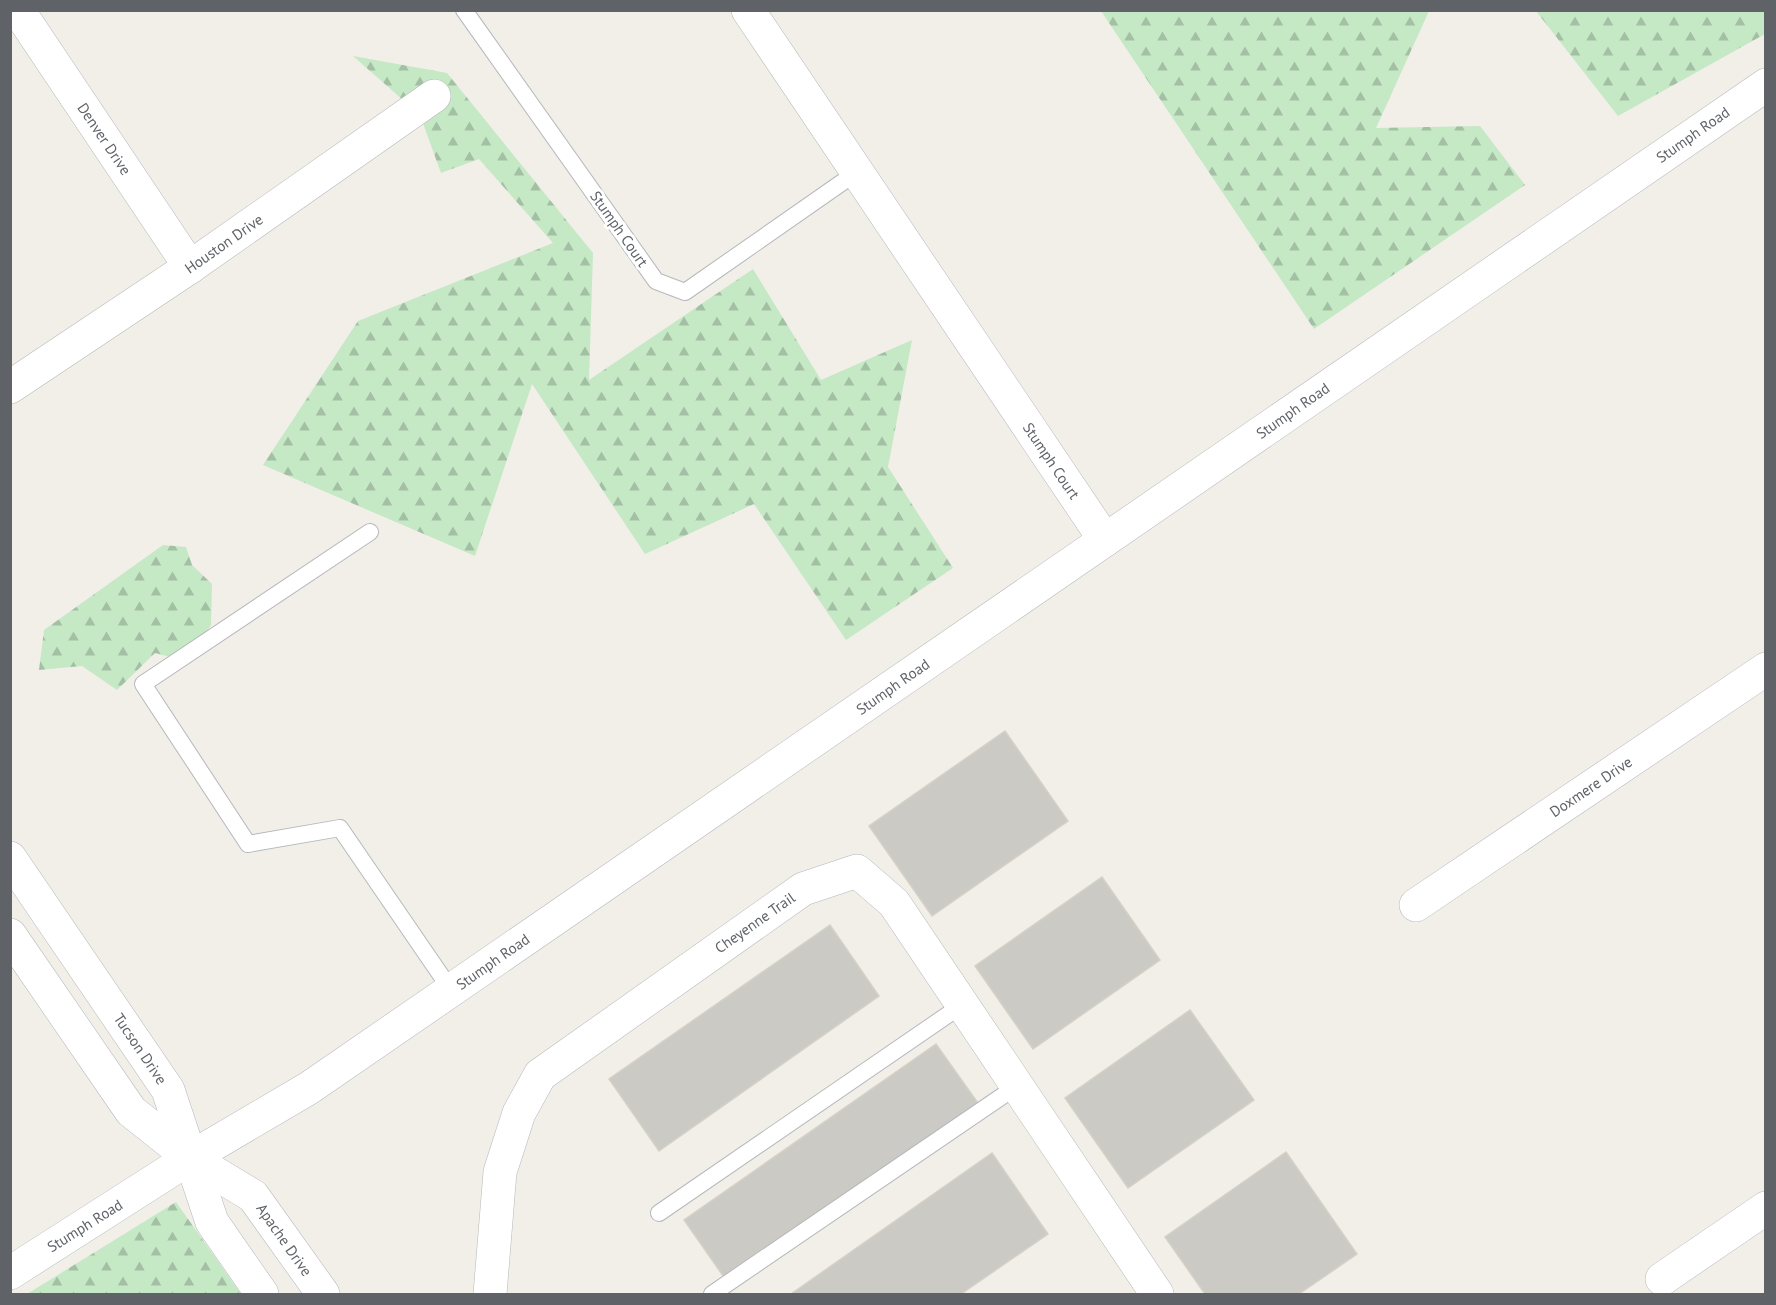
<svg xmlns="http://www.w3.org/2000/svg" width="1776" height="1305" font-family="'PT Sans',sans-serif">
  <defs>
    <pattern id="forest-firs" width="22" height="20" patternUnits="userSpaceOnUse" patternTransform="scale(1.5)"><rect width="22" height="20" fill="#c5e8c5"/><path d="M5 1l3.5 6h-7zM16 11l3.5 6h-7z" fill="#a3c0a4"/></pattern>
  </defs>
  <rect width="100%" height="100%" fill="#f1efe8"/>
  <g fill="url(#forest-firs)">
    <path d="M1101 11H1429L1376 128 1480 126 1525 185 1314 329Z"/>
    <path d="M1536 11H1765V34L1618 116Z"/>
    <path d="M353 56 447 73 593 253 589 380 753 269 821 380 912 340 888 467 953 568 846 640 754 504 645 554 532 384 475 556 263 465 358 321 553 243 479 159 441 173 420 115Z"/>
    <path d="M163 545 186 547 192 565 212 584 211 625 186 661 155 653 117 690 82 666 39 670 44 630Z"/>
    <path d="M176 1202 241 1294H27Z"/>
  </g>
  <g fill="#cccac5" stroke="#d6d1c6" stroke-width="1.5">
    <path d="M1005 731 1068 821 932 916 869 826Z"/>
    <path d="M1102 877 1160 960 1033 1049 975 966Z"/>
    <path d="M830 925 879 996 659 1151 609 1079Z"/>
    <path d="M1190 1010 1254 1100 1128 1188 1065 1098Z"/>
    <path d="M936 1044 978 1103 726 1280 684 1220Z"/>
    <path d="M1286 1152 1357 1254 1299 1294H1205L1165 1237Z"/>
    <path d="M992 1153 1048 1234 961 1294H791Z"/>
  </g>
  <g fill="none" stroke-linecap="round" stroke-linejoin="round">
    <g stroke="#b5b8bc" stroke-width="18">
      <g id="service">
        <path d="M464 10 656 281 685 292 857 172"/>
        <path d="M370 532 143 684 248 844 340 828 451 990"/>
        <path d="M659 1213 962 1005"/>
        <path d="M712 1294 1017 1086"/>
      </g>
    </g>
    <g stroke="#b5b8bc" stroke-width="34">
      <g id="minor">
        <path d="M18 10 190 267"/>
        <path d="M748 10 1105 540"/>
        <path d="M10 387 190 267 434 96"/>
        <path d="M10 858 168 1090 212 1222 262 1294"/>
        <path d="M1416 905 1766 669"/>
        <path d="M10 935 131 1111 190 1158 253 1196 323 1294"/>
        <path d="M1662 1279 1766 1208"/>
        <path d="M490 1294 500 1172 519 1113 540 1075 803 889 857 871 894 903 1157 1294"/>
      </g>
    </g>
    <g stroke="#b6babf" stroke-width="34">
      <path id="secondary" d="M10 1273 190 1158 309 1088 1766 85"/>
    </g>
    <use href="#service" stroke="#fff" stroke-width="16"/>
    <use href="#minor" stroke="#fff" stroke-width="33"/>
    <use href="#secondary" stroke="#fff" stroke-width="33"/>
  </g>
  <g text-anchor="middle" stroke-width="6" stroke-linejoin="round" paint-order="stroke">
    <g font-size="15" fill="#5f6368" stroke="#fff">
      <text transform="translate(1693 135) rotate(-35)" y="5">Stumph Road</text>
      <text transform="translate(104 139) rotate(56)" y="5">Denver Drive</text>
      <text transform="translate(619 229) rotate(55)" y="5">Stumph Court</text>
      <text transform="translate(224 244) rotate(-35)" y="5">Houston Drive</text>
      <text transform="translate(1293 411) rotate(-35)" y="5">Stumph Road</text>
      <text transform="translate(1051 461) rotate(56)" y="5">Stumph Court</text>
      <text transform="translate(893 687) rotate(-35)" y="5">Stumph Road</text>
      <text transform="translate(1591 787) rotate(-34)" y="5">Doxmere Drive</text>
      <text transform="translate(755 923) rotate(-35)" y="5">Cheyenne Trail</text>
      <text transform="translate(493 962) rotate(-35)" y="5">Stumph Road</text>
      <text transform="translate(140 1049) rotate(56)" y="5">Tucson Drive</text>
      <text transform="translate(85 1226) rotate(-32)" y="5">Stumph Road</text>
      <text transform="translate(284 1240) rotate(55)" y="5">Apache Drive</text>
    </g>
  </g>
  <rect width="1776" height="1305" fill="none" stroke="#5f6368" stroke-width="24"/>
</svg>
